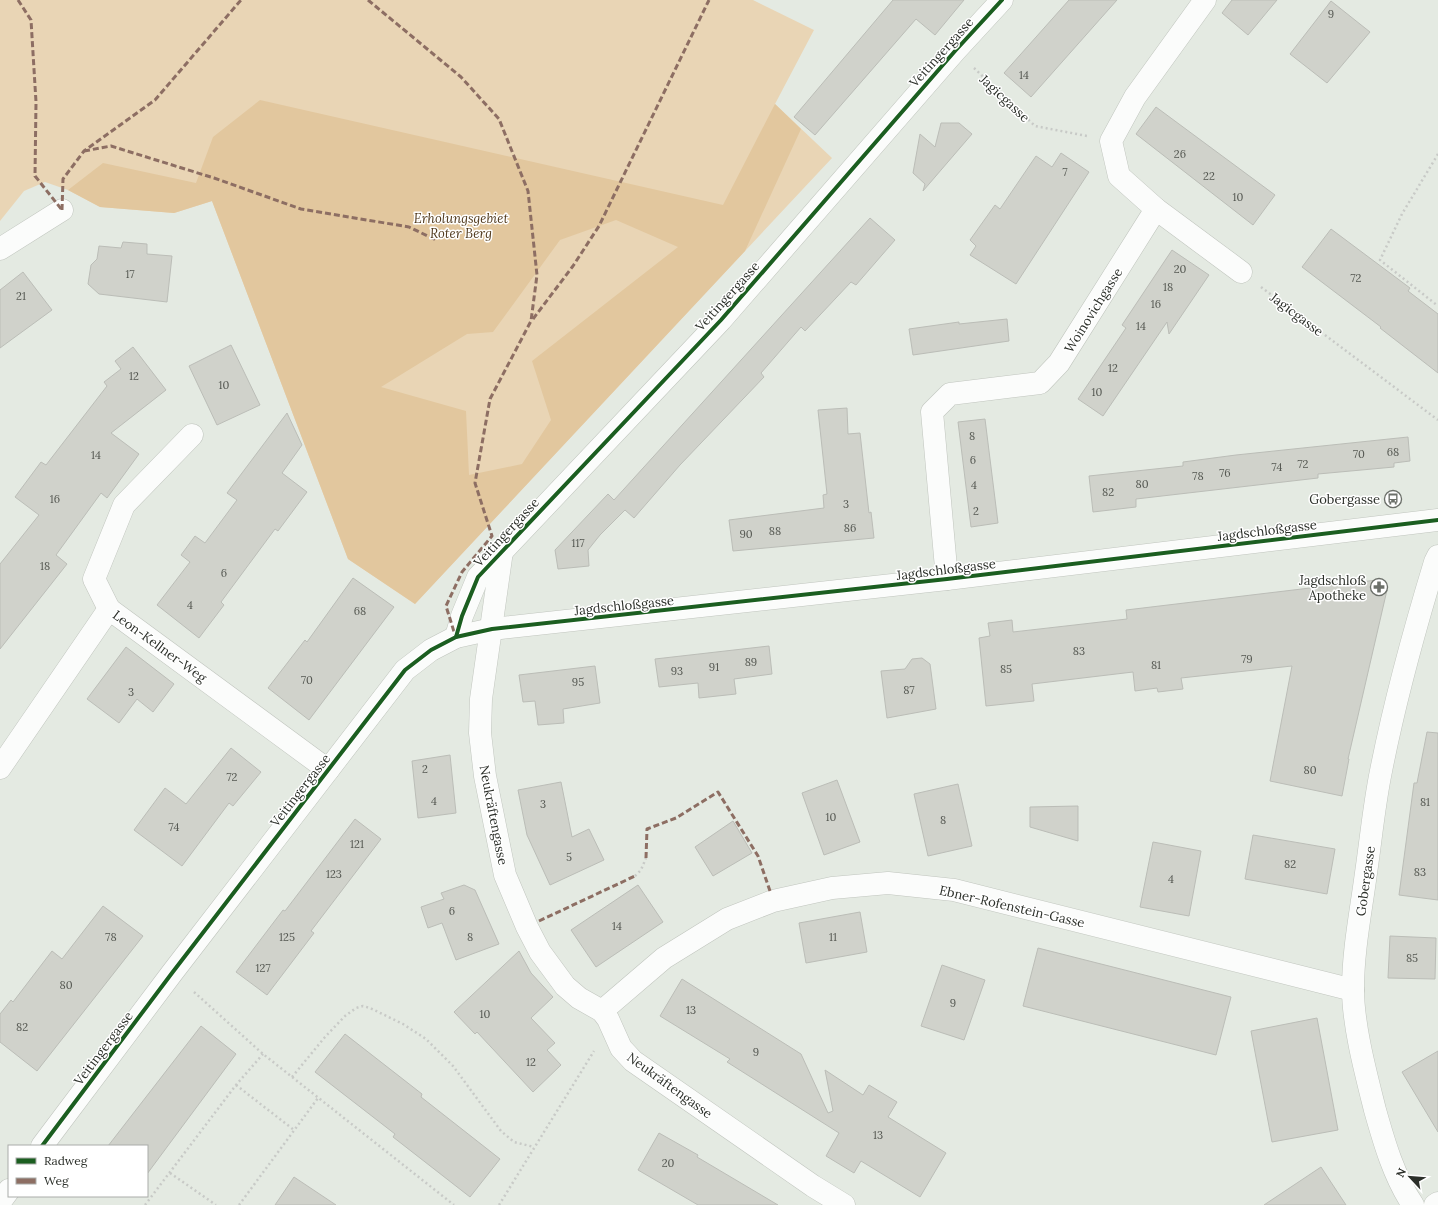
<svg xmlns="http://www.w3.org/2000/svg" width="1438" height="1205" font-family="Lora,serif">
  <rect width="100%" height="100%" fill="#e4eae2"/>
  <path fill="#e9d5b5" d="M0 0H753L814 30 775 104 832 158 415 604 348 559 212 201 174 213 100 207 68 190 45 182 24 191 0 221Z"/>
  <path fill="#e2c79e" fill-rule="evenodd" d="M260 100 723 205 775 104 801 129 745 251 415 604 348 559 212 201 174 213 100 207 68 190 103 163 196 183 213 137ZM616 220 678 247 532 361 551 420 522 464 469 475 466 411 381 387 467 334 493 332 560 240Z"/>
  <g fill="#d0d2cb" stroke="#bbbdb7">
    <path d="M893 0H964L935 35 916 19 815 135 794 117Z"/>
    <path d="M1069 0H1117L1031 97 1004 73Z"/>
    <path d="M1232 0H1277L1248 35 1222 13Z"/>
    <path d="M1331 1 1370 32 1327 83 1290 54Z"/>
    <path d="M1156 107 1275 195 1253 225 1136 134Z"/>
    <path d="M941 123H959L972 134 923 191 925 184 913 173 920 134 935 147Z"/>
    <path d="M1061 153 1089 172 1016 284 970 255 976 246 970 240 995 205 1000 209 1036 156 1052 167Z"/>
    <path d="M870 218 895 240 856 285 851 282 805 331 801 327 761 373 764 377 680 465 634 518 625 510 600 535 588 550 589 566 558 569 555 550 608 494 614 500Z"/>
    <path d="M1331 229 1410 288 1408 291 1438 314V373L1380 328 1381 327 1302 267Z"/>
    <path d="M123 242 147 244V254L172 256 167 302 99 294 88 284 91 265 97 259 99 246 121 248Z"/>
    <path d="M1172 250 1209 275 1169 334 1167 322 1103 416 1078 399 1126 328 1122 325Z"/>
    <path d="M23 272 52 310 0 348V290Z"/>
    <path d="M1007 319 1009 341 913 355 909 329 959 322V324Z"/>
    <path d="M231 345 260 405 217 425 189 366Z"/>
    <path d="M133 347 166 390 111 433 139 454 107 498 101 493 56 555 67 564 0 649V564L39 515 15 497 41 462 46 465 107 386 104 382 121 369 115 361Z"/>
    <path d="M847 408 848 434 860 433 869 513 871 512 874 538 733 551 729 520 824 508 823 495 827 494 818 410Z"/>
    <path d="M287 413 302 445 282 473 307 492 278 531 275 529 221 602 224 605 199 638 157 605 190 562 181 555 195 536 205 543 237 500 227 493Z"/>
    <path d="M985 419 998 523 971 527 958 422Z"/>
    <path d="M1408 437 1410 461 1394 463V467L1318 474V478L1136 499V507L1093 512 1089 476 1183 466V462L1236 455Z"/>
    <path d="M353 578 394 607 309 720 268 688 305 640 307 642Z"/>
    <path d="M1377 580 1387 590 1348 759H1349L1342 796 1270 781 1292 666 1181 678 1183 689 1158 692 1157 688 1135 691 1133 672 1032 684 1034 701 986 706 979 638 990 636 988 623 1012 620 1013 632 1127 619 1126 610Z"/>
    <path d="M769 646 772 674 734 679 736 694 699 698 698 683 659 687 655 659Z"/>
    <path d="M126 647 174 684 153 712 137 699 119 723 87 699Z"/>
    <path d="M922 658 930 664 936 709 887 718 881 671 905 669 912 659Z"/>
    <path d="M595 666 600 703 563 709 564 723 538 725 535 701 523 702 519 675Z"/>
    <path d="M1427 732 1438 733V900L1399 895 1414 783H1417Z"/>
    <path d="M231 748 261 772 233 806 229 803 182 866 134 830 165 788 186 804Z"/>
    <path d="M450 755 456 813 418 818 412 761Z"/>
    <path d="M837 780 860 842 824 855 802 793Z"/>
    <path d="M561 782 572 837 589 829 604 860 550 885 527 835 518 790Z"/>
    <path d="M958 784 972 846 928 856 914 794Z"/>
    <path d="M1078 806V841L1030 827V807Z"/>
    <path d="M355 819 381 839 311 931 314 933 267 995 236 972 283 910 285 911Z"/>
    <path d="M733 821 752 853 713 876 695 847Z"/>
    <path d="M1253 835 1335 849 1327 894 1245 879Z"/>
    <path d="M1153 842 1201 851 1189 916 1140 907Z"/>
    <path d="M464 885 475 890 499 944 456 960 442 923 428 928 421 907 444 899 441 893Z"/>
    <path d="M638 885 663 922 596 967 571 930Z"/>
    <path d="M103 906 143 936 37 1071 0 1042V1014L11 1000 13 1002 52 951 62 959Z"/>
    <path d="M860 912 867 952 806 963 799 923Z"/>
    <path d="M1390 936 1436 938 1435 979 1388 978Z"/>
    <path d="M1038 948 1231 997 1216 1055 1023 1006Z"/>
    <path d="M519 951 531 973 553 997 531 1018 555 1043 547 1050 561 1065 533 1092 477 1032 475 1034 454 1012Z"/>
    <path d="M942 965 985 980 964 1040 921 1026Z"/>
    <path d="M682 979 801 1054 828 1113 833 1111 825 1070 863 1095 869 1085 897 1102 888 1117 946 1153 920 1197 861 1161 854 1173 826 1156 839 1133 727 1062 730 1059 660 1016Z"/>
    <path d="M1317 1018 1338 1130 1272 1142 1251 1031Z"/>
    <path d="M201 1026 236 1054 147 1174V1146H108Z"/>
    <path d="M345 1034 422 1094 421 1097 500 1159 470 1197 393 1137 395 1134 315 1072Z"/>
    <path d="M1438 1051V1132L1402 1072Z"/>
    <path d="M659 1133 698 1155 697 1157 778 1205H698L638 1170Z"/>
    <path d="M1321 1167 1346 1205H1264Z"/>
    <path d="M294 1177 336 1205H275Z"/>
  </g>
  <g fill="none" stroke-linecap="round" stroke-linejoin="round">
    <g stroke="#c0c5be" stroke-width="23">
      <g id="minor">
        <path d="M1156 209 1241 272"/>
        <path d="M0 249 62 210"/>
        <path d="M502 551 481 699 480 733 485 776 505 875 527 927 540 952 565 986 579 998 602 1011 608 1019 621 1048 633 1061 813 1186 844 1205"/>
        <path d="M947 579 932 412 950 394 1040 383 1059 363 1156 209 1119 176 1111 141 1135 97 1205 0"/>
        <path d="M109 609 94 579 124 505 192 435"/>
        <path d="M456 637 462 616 478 577 721 320 955 51 1002 0"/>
        <path d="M0 768 109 609 328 770"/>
        <path d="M602 1011 664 958 727 919 773 901 832 888 888 883 954 890 1353 990"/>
        <path d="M42 1146 172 973 405 670 431 650 456 637 492 629 947 579 1438 520"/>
        <path d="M0 1202 9 1190"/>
        <path d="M1413 1205C1394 1177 1384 1142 1375 1110 1366 1074 1353 1026 1353 989 1353 950 1361 911 1366 873 1371 839 1374 805 1381 771 1395 700 1414 631 1435 562L1438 556"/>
        <path d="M1435 1205 1438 1203"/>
      </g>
    </g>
    <g stroke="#c8cac7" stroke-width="2.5" stroke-dasharray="2 3" stroke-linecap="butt">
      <path d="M974 68 1035 126 1087 136"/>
      <path d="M1438 154 1402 214 1380 260 1438 306"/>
      <path d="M1261 287 1438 420"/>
      <path d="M635 876 641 870 646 858"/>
      <path d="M194 992 263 1054 454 1205"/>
      <path d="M292 1077 325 1037 345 1016 356 1008 363 1006 370 1008 403 1024 426 1039 453 1066 501 1131 514 1142 534 1147"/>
      <path d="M236 1085 294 1130"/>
      <path d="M170 1173 216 1205"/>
      <path d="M145 1205 236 1085 263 1054"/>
      <path d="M239 1205 318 1098"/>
      <path d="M499 1205 594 1051"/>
    </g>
    <use href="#minor" stroke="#fbfcfb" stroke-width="22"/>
    <g stroke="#8d6e63" stroke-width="3" stroke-dasharray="6 3" stroke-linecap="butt">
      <path d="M18 0 31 20 36 102 35 176 62 210"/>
      <path d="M368 0 461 77 499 119 528 191 537 275 531 321 490 399 475 483 492 536 462 572 446 606 455 635"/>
      <path d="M84 151 111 146 214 178 301 209 409 227 436 240"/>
      <path d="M62 210 63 179 84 151 155 100 241 0"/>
      <path d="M533 319 573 266 599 226 709 0"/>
      <path d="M646 858 647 829 676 818 718 792 758 856 770 891"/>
      <path d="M539 921 635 876"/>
    </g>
    <g stroke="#fff" stroke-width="6">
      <g id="cycleway">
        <path d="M456 637 462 616 478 577 721 320 955 51 1002 0"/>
        <path d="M42 1146 172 973 405 670 431 650 456 637 492 629 947 579 1438 520"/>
      </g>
    </g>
    <use href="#cycleway" stroke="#1b5e20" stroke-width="4"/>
  </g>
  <defs>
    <g id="bus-ring" transform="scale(0.9)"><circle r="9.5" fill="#fff" stroke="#6c706a" stroke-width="1.5"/><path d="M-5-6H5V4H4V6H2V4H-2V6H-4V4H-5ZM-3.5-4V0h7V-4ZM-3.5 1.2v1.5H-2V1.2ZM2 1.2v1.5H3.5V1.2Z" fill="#6c706a"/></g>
    <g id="pharmacy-ring" transform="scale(0.9)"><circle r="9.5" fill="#fff" stroke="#6c706a" stroke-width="1.5"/><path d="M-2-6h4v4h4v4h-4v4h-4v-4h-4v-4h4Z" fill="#6c706a"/></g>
  </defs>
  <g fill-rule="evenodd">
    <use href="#bus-ring" x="1393" y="499"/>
    <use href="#pharmacy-ring" x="1379" y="587"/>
  </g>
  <g text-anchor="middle" stroke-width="3" stroke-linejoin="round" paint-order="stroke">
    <g font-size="11" fill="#555852">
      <text x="1331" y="18">9</text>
      <text x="1024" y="79">14</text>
      <text x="1180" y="158">26</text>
      <text x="1065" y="176">7</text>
      <text x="1209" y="180">22</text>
      <text x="1238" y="201">10</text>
      <text x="1180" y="273">20</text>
      <text x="130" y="278">17</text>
      <text x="1356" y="282">72</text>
      <text x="1168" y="291">18</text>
      <text x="21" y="300">21</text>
      <text x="1156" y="308">16</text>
      <text x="1141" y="330">14</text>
      <text x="1113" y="372">12</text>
      <text x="134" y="380">12</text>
      <text x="224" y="389">10</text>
      <text x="1097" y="396">10</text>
      <text x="972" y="440">8</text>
      <text x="1393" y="456">68</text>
      <text x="1359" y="458">70</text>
      <text x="96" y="459">14</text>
      <text x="973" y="464">6</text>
      <text x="1303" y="468">72</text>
      <text x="1277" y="471">74</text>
      <text x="1225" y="477">76</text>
      <text x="1198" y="480">78</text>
      <text x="1142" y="488">80</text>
      <text x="974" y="489">4</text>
      <text x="1108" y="496">82</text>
      <text x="55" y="503">16</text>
      <text x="846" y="508">3</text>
      <text x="976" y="515">2</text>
      <text x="850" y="532">86</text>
      <text x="775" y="535">88</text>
      <text x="746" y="538">90</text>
      <text x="578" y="547">117</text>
      <text x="45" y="570">18</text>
      <text x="224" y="577">6</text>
      <text x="190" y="609">4</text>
      <text x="360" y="615">68</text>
      <text x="1079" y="655">83</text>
      <text x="1247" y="663">79</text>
      <text x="751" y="666">89</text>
      <text x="1156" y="669">81</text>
      <text x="714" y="671">91</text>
      <text x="1006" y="673">85</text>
      <text x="677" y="675">93</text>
      <text x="307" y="684">70</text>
      <text x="578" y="686">95</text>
      <text x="909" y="694">87</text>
      <text x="131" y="696">3</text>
      <text x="425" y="773">2</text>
      <text x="1310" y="774">80</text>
      <text x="232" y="781">72</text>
      <text x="434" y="805">4</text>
      <text x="1425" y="806">81</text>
      <text x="543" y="808">3</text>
      <text x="831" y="821">10</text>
      <text x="943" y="824">8</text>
      <text x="174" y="831">74</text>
      <text x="357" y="848">121</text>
      <text x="569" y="861">5</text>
      <text x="1290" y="868">82</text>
      <text x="1420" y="876">83</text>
      <text x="334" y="878">123</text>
      <text x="1171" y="883">4</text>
      <text x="452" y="915">6</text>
      <text x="617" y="930">14</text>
      <text x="111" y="941">78</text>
      <text x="287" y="941">125</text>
      <text x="470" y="941">8</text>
      <text x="833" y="941">11</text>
      <text x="1412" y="962">85</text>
      <text x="263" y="972">127</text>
      <text x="66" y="989">80</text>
      <text x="953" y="1007">9</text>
      <text x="691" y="1014">13</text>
      <text x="485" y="1018">10</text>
      <text x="22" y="1031">82</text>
      <text x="756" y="1056">9</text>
      <text x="531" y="1066">12</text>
      <text x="878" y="1139">13</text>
      <text x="668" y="1167">20</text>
    </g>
    <g font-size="13" fill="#2b2f29" stroke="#fff">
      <text transform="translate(941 52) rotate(-48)" y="5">Veitingergasse</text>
      <text transform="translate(1005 98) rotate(43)" y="5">Jagicgasse</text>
      <text transform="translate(727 296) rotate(-48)" y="5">Veitingergasse</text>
      <text transform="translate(1093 310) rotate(-58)" y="5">Woinovichgasse</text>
      <text transform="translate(1297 314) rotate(37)" y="5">Jagicgasse</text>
      <text transform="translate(1267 530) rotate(-7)" y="5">Jagdschloßgasse</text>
      <text transform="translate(506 532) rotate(-47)" y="5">Veitingergasse</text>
      <text transform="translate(946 569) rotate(-7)" y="5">Jagdschloßgasse</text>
      <text transform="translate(624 605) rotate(-6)" y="5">Jagdschloßgasse</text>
      <text transform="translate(160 646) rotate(36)" y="5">Leon-Kellner-Weg</text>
      <text transform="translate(300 790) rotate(-52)" y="5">Veitingergasse</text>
      <text transform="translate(494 815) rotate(79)" y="5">Neukräftengasse</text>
      <text transform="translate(1365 881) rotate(-82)" y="5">Gobergasse</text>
      <text transform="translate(1012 906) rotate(13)" y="5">Ebner-Rofenstein-Gasse</text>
      <text transform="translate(103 1048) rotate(-53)" y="5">Veitingergasse</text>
      <text transform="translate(670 1085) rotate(36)" y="5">Neukräftengasse</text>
    </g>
    <g font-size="13" font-style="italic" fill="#50391c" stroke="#fff">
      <text x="461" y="223">Erholungsgebiet<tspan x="461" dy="15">Roter Berg</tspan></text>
    </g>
    <g font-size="13" fill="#2b2f29" stroke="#fff" text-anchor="end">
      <text x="1380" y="504">Gobergasse</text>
      <text x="1366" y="585">Jagdschloß<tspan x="1366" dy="15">Apotheke</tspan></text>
    </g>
  </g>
  <rect x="8" y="1145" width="140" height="52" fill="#ffffff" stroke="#aaaca9"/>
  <rect x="16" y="1158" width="20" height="6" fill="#1b5e20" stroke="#aaaca9"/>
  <text x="44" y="1165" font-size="12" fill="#2b2f29">Radweg</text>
  <rect x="16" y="1178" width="20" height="6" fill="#8d6e63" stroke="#aaaca9"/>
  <text x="44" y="1185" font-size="12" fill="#2b2f29">Weg</text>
  <g transform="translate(1410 1177) rotate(296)" stroke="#ffffff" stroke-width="3" paint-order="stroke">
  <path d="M0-3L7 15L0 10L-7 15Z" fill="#2b2f29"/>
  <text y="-6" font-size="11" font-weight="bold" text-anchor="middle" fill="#2b2f29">N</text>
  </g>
</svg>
